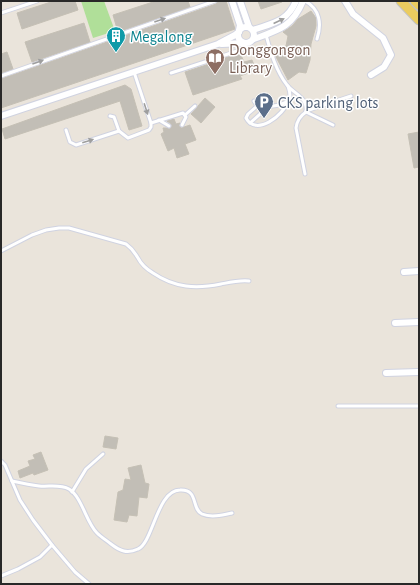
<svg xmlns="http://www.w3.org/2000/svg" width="420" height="585" font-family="'Alegreya Sans',sans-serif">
  <rect width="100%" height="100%" fill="#eae4db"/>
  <path fill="#b0df99" d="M81 1H104L115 31 93 38Z"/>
  <g fill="#c2beb6" stroke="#c5c0b5">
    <path d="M54 1H75L78 10 22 29 17 13Z"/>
    <path d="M156 1H188L190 7 118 32 113 15Z"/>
    <path d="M218 1H226L235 29 1 108V79L216 4Z"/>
    <path d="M258 1H282V2L261 9Z"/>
    <path d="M311 11 316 18V26L311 44 310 60 306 73 299 72 288 80 274 53 286 46 288 36 283 32 292 26 298 19Z"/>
    <path d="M84 23 90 42 32 62 25 42Z"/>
    <path d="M7 52 13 69 1 73V54Z"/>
    <path d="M220 53 219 57 222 59 240 53 244 62 252 60 256 70 240 76 242 79 193 95 185 72 212 63 214 59 209 57Z"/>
    <path d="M125 85 131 89 142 126 129 130 120 101 5 139 2 129Z"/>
    <path d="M205 98 215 107 201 123 191 114Z"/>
    <path d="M174 119 176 124 180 123 179 126 181 128 190 125 196 140 185 144 189 154 177 158 174 148 168 151 161 134 164 132 163 128H171V124L167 121Z"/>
    <path d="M419 132V167L414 168 408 134Z"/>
    <path d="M105 436 118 438 116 449 103 447Z"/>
    <path d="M41 452 48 470 34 475 33 473 20 478 18 471 30 466 28 461 35 459 33 455Z"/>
    <path d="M141 465 145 483 149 484 147 498 139 497 137 516 129 515 127 522 114 520 118 492 123 490 125 479 131 480 128 468Z"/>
  </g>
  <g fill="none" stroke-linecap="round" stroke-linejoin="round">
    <g stroke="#d0d3e1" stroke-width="5">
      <g id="service">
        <path d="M305 1C320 9 322 24 317 39"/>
        <path d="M1 13 37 1"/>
        <path d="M266 35C271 53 276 71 287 85 294 94 308 97 306 112 300 116 297 120 296 128L305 174"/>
        <path d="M246 47 249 54"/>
        <path d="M222 56 246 48"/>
        <path d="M171 73 211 60"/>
        <path d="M1 76 215 1"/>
        <path d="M254 101 257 106C266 107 289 107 290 96 290 93 289 89 288 86"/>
        <path d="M257 106 248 114 246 118C256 137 284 115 288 101"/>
        <path d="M306 111 351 96"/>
        <path d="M306 112 333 125"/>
        <path d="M185 115 195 106"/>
        <path d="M110 116 114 117 119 131 128 138 149 130 151 127V123L134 72"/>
        <path d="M159 120 169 126"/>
        <path d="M151 123 183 113 186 117 182 125"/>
        <path d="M250 123 268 107"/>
        <path d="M66 130 70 142 76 145 119 131"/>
        <path d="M1 251 32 235 46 230 59 228H69L126 244C133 249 134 252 138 258 141 264 148 270 153 273 175 288 196 289 221 284 231 282 239 280 249 281"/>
        <path d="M338 406H419"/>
        <path d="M1 461 5 465 20 500 33 520 52 545 75 572 89 584"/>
        <path d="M12 481C21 483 30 485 39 486 49 487 60 484 69 489 82 497 86 522 97 533 101 537 106 540 111 544 120 551 127 554 138 549 153 543 157 490 180 490 199 489 191 509 202 514 211 518 223 515 232 513"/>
        <path d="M72 492 86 469 103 454"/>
        <path d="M1 576 18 569 40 557 52 545"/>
      </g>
    </g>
    <g stroke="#d0d3e1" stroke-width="8">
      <g id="minor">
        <path d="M232 1 240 25 239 30"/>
        <path d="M240 1 249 27"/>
        <path d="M345 1 353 14 383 38 391 55 384 67 371 75"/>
        <circle cx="246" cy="35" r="8"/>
        <path d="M253 30C273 23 287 22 296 1"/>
        <path d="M254 39C279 30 292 27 303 1"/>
        <path d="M222 44 244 43"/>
        <path d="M1 116 218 44 235 35 239 32"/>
        <path d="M404 272 419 271"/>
        <path d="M395 323 419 322"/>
        <path d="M386 373 419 372"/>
      </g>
    </g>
    <g stroke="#c3c3c3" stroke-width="11">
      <g id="primary">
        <path d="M401 1 419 20"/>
        <path d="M415 1 419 5"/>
      </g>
    </g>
    <use href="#service" stroke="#fff" stroke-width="3"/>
    <use href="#minor" stroke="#fff" stroke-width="6"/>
    <use href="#primary" stroke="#ebcc5f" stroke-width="9"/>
  </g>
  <defs><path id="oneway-solid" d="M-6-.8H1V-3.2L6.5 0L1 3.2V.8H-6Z"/></defs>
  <g fill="#9e9e9e">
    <use href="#oneway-solid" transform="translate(160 20) rotate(-19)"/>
    <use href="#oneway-solid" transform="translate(279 21) rotate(-25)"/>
    <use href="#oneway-solid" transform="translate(38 62) rotate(-20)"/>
    <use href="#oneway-solid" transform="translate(146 109) rotate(72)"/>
    <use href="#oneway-solid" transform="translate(88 141) rotate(-18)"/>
  </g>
  <defs>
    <g id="building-pin" transform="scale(1)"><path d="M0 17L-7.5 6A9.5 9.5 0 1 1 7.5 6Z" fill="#0f9aa8" stroke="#fff"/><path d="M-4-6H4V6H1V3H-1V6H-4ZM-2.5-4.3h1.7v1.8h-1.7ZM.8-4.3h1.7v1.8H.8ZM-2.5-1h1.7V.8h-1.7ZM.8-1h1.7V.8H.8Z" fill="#fff"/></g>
    <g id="library-pin" transform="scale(1)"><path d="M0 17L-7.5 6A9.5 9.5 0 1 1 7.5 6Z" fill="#8d6e63" stroke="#fff"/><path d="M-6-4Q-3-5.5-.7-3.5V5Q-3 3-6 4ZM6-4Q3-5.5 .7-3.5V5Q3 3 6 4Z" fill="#fff"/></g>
    <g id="parking-pin" transform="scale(1)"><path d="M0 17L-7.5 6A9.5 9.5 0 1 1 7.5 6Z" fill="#5c6f8a" stroke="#fff"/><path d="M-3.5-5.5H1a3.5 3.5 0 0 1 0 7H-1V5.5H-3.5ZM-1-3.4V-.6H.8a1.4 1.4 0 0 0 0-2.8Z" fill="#fff"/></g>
  </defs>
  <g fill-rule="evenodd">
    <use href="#building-pin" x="116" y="36"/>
    <use href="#library-pin" x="215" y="58"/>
    <use href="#parking-pin" x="264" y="102"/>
  </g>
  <g text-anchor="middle" stroke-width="3" stroke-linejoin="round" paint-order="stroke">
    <g font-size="16" fill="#0d838f" stroke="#fff" text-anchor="start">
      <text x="130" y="42">Megalong</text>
    </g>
    <g font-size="16" fill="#785e54" stroke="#fff" text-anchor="start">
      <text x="229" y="55">Donggongon<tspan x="229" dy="18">Library</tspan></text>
    </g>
    <g font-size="16" fill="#4e5e75" stroke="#fff" text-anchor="start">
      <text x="278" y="108">CKS parking lots</text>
    </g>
  </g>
  <rect width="420" height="585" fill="none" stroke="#282828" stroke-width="4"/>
</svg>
